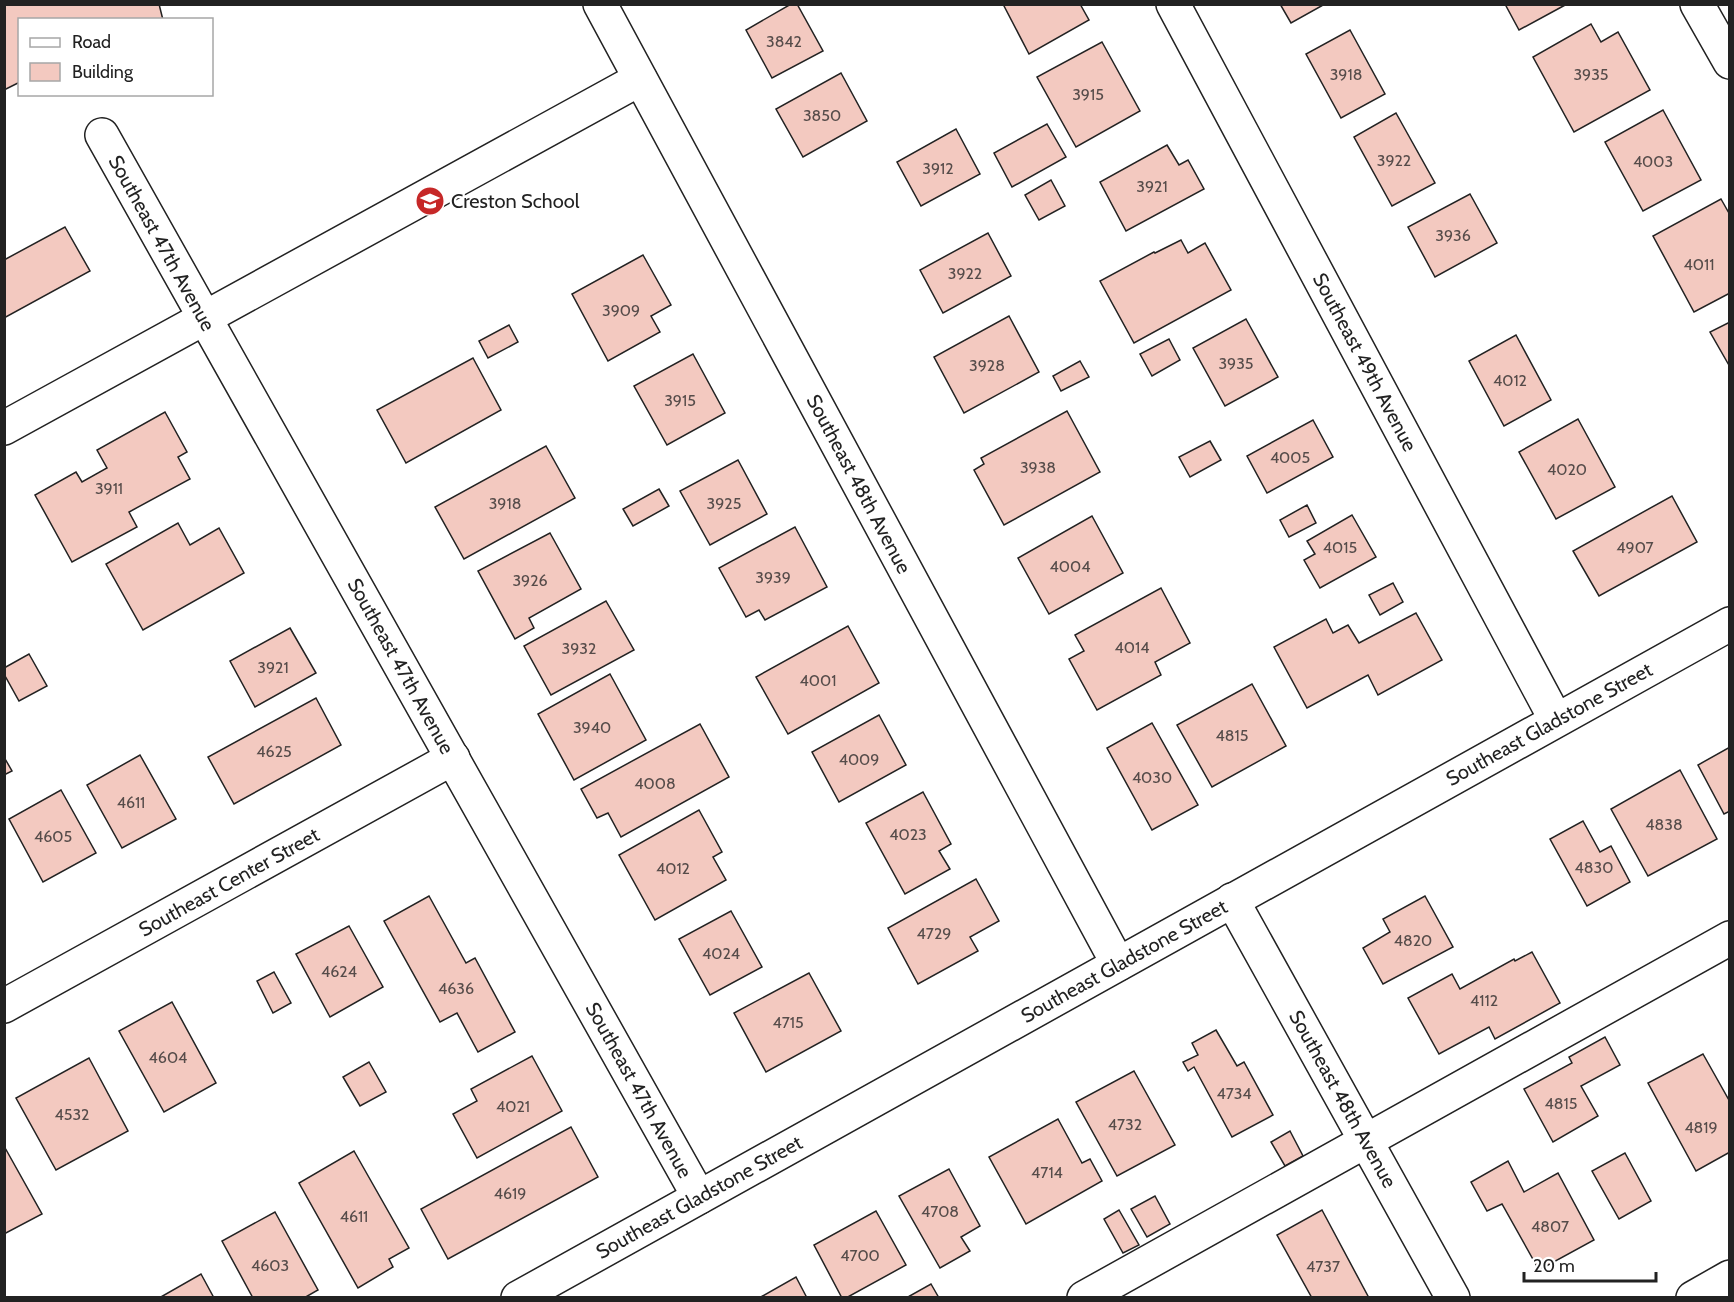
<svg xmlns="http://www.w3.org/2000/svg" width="1734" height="1302" font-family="Cabin,sans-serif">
  <rect width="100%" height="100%" fill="#fff"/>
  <g fill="#f3c9c0" stroke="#222" stroke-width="1.5">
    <path d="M4 4H159L163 20H20V82L4 90Z"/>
    <path d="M791 4H797L823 51 772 78 746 30Z"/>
    <path d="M1003 4H1080L1089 20 1029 54Z"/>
    <path d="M1280 4H1325L1291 23Z"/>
    <path d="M1505 4H1567L1519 30Z"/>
    <path d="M1591 24 1601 42 1618 32 1650 90 1574 132 1533 57Z"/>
    <path d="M1350 30 1385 94 1341 118 1306 54Z"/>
    <path d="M1102 42 1140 111 1076 147 1037 77Z"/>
    <path d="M841 73 867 121 803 157 776 109Z"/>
    <path d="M1663 110 1701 180 1643 211 1605 142Z"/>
    <path d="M1396 113 1435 183 1392 206 1354 137Z"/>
    <path d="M1047 124 1066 157 1012 187 994 153Z"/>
    <path d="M956 129 980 174 921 206 897 162Z"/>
    <path d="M1167 145 1179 165 1188 160 1204 189 1126 231 1100 182Z"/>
    <path d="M1051 180 1065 206 1039 220 1025 195Z"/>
    <path d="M1470 194 1497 243 1435 277 1408 227Z"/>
    <path d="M1721 199 1730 215V293L1694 312 1653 236Z"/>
    <path d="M65 227 90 271 4 318V260Z"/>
    <path d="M988 233 1011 276 943 313 920 270Z"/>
    <path d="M1181 240 1188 253 1205 243 1231 290 1134 343 1100 281 1154 252 1155 253Z"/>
    <path d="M643 255 671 305 651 316 660 332 608 361 572 294Z"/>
    <path d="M1009 316 1039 372 964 413 934 357Z"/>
    <path d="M1246 319 1278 377 1225 406 1193 348Z"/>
    <path d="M1730 322V367L1710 332Z"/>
    <path d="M509 325 518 342 488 358 479 341Z"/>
    <path d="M1516 335 1551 400 1504 426 1469 361Z"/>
    <path d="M1169 339 1180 360 1152 376 1140 354Z"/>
    <path d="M693 354 725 413 667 445 634 386Z"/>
    <path d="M473 358 501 410 406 463 377 410Z"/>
    <path d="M1080 361 1089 377 1061 391 1053 376Z"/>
    <path d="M1067 411 1100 472 1004 525 974 470 984 464 981 458Z"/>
    <path d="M165 412 187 452 178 457 190 479 129 512 137 527 72 562 35 495 76 472 82 482 107 468 97 450Z"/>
    <path d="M1578 419 1615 487 1556 519 1519 452Z"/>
    <path d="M1313 420 1333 457 1267 493 1247 456Z"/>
    <path d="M1210 441 1221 460 1190 477 1179 457Z"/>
    <path d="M546 446 575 498 464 559 435 507Z"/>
    <path d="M738 460 767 514 710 545 680 491Z"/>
    <path d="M659 489 669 506 633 526 623 509Z"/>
    <path d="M1672 496 1697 542 1599 596 1573 551Z"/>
    <path d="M1307 505 1316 523 1289 537 1280 520Z"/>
    <path d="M1352 515 1376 557 1320 588 1304 560 1315 554 1307 541Z"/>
    <path d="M1092 516 1123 573 1049 614 1018 558Z"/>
    <path d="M178 523 190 545 219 528 244 573 143 630 106 564Z"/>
    <path d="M795 527 827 587 765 620 759 610 746 617 719 568Z"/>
    <path d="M550 533 581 589 529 618 534 628 515 639 478 571Z"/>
    <path d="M1393 583 1403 602 1380 615 1369 595Z"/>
    <path d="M1161 588 1190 643 1155 662 1161 675 1097 710 1069 659 1084 651 1075 635Z"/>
    <path d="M606 601 634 650 551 695 524 646Z"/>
    <path d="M1416 613 1442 660 1378 695 1368 675 1307 708 1274 647 1326 619 1333 633 1348 625 1359 643Z"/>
    <path d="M848 626 879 683 788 734 756 677Z"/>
    <path d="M290 628 316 673 255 707 230 661Z"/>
    <path d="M29 654 47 686 19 701 4 674V668Z"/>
    <path d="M610 674 646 740 574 780 538 714Z"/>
    <path d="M1252 684 1286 746 1212 787 1177 725Z"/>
    <path d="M316 698 341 745 234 804 208 757Z"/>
    <path d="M879 715 906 765 839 802 812 752Z"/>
    <path d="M1152 723 1198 805 1152 830 1107 748Z"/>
    <path d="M700 724 729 777 621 837 608 813 597 818 581 789Z"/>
    <path d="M1730 747V811L1724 814 1698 765Z"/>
    <path d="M140 755 176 819 122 848 87 785Z"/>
    <path d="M4 757 12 771 4 775Z"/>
    <path d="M1680 770 1717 839 1648 876 1611 809Z"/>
    <path d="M61 790 96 853 43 882 9 819Z"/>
    <path d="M923 792 951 844 939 851 950 869 905 894 866 823Z"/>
    <path d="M699 810 722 852 713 857 726 880 655 920 619 855Z"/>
    <path d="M1583 821 1600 852 1611 846 1630 882 1587 906 1550 839Z"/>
    <path d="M976 879 999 921 970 937 978 951 918 984 888 928Z"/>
    <path d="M429 896 466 963 475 958 515 1032 478 1052 457 1013 440 1022 384 921Z"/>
    <path d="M1425 896 1453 947 1383 984 1363 948 1390 932 1383 919Z"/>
    <path d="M731 911 762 967 710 995 679 939Z"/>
    <path d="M349 926 383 987 330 1017 296 954Z"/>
    <path d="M1532 952 1560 1003 1495 1039 1489 1027 1439 1054 1408 998 1452 974 1460 989 1514 959 1515 961Z"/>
    <path d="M274 972 291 1003 273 1013 257 981Z"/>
    <path d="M809 973 841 1031 766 1072 734 1013Z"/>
    <path d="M172 1002 216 1083 164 1112 119 1031Z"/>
    <path d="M1216 1030 1237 1066 1244 1062 1273 1115 1232 1137 1194 1067 1188 1071 1183 1062 1198 1055 1192 1043Z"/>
    <path d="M1605 1037 1620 1065 1581 1086 1598 1116 1553 1142 1524 1089 1572 1063 1569 1057Z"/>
    <path d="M1703 1054 1730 1102V1152L1696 1171 1648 1083Z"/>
    <path d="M532 1056 562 1111 477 1158 453 1114 477 1101 471 1089Z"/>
    <path d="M89 1058 128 1131 56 1170 16 1098Z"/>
    <path d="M369 1062 386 1092 360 1106 343 1077Z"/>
    <path d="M1134 1071 1175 1145 1117 1176 1076 1102Z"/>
    <path d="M1058 1119 1082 1163 1090 1159 1102 1181 1026 1224 989 1157Z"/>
    <path d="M571 1127 598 1177 448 1259 421 1209Z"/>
    <path d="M1290 1131 1303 1156 1285 1166 1271 1142Z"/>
    <path d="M4 1146 42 1214 4 1234Z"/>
    <path d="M354 1151 409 1248 389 1259 393 1267 358 1288 299 1183Z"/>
    <path d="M1625 1153 1651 1201 1619 1219 1592 1171Z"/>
    <path d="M1508 1161 1524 1192 1558 1173 1594 1240 1539 1270 1502 1204 1487 1211 1471 1182Z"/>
    <path d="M949 1169 980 1226 961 1237 970 1251 940 1268 899 1196Z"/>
    <path d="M1155 1196 1170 1224 1147 1237 1131 1209Z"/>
    <path d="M1119 1210 1139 1245 1123 1253 1104 1219Z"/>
    <path d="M1322 1210 1369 1298H1312L1277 1235Z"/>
    <path d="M876 1211 906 1265 846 1298H842L814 1245Z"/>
    <path d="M275 1212 318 1290 304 1298H253L222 1241Z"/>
    <path d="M201 1274 214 1298H159Z"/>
    <path d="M796 1277 807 1298H759Z"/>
    <path d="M931 1284 939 1298H906Z"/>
  </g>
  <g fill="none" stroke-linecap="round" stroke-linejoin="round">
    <g stroke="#222" stroke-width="36">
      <g id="minor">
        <path d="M600 4 1118 964"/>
        <path d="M1173 4 1556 720"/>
        <path d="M1697 4 1730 62"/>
        <path d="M102 135 699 1197"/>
        <path d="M4 428 640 79"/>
        <path d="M1232 900 1453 1298"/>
        <path d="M4 1006 453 758"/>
        <path d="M518 1298 1730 624"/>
        <path d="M1084 1298 1730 938"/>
        <path d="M1693 1298 1730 1277"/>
      </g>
    </g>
    <use href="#minor" stroke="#fff" stroke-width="33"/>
  </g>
  <defs>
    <g id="school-disc" transform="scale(1.5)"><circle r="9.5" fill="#c62828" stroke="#fff"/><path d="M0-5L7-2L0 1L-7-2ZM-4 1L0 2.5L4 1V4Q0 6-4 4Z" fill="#fff"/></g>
  </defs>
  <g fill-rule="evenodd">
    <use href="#school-disc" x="430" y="201"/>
  </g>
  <g text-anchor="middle" stroke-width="4.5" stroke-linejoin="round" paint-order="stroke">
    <g font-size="16" fill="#564c4a">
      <text x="784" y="47">3842</text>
      <text x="1346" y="80">3918</text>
      <text x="1591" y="80">3935</text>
      <text x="1088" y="100">3915</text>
      <text x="822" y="121">3850</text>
      <text x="1394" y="166">3922</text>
      <text x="1653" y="167">4003</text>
      <text x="938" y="174">3912</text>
      <text x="1152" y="192">3921</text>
      <text x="1453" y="241">3936</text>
      <text x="1699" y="270">4011</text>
      <text x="965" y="279">3922</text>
      <text x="621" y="316">3909</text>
      <text x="1236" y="369">3935</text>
      <text x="987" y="371">3928</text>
      <text x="1510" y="386">4012</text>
      <text x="680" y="406">3915</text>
      <text x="1290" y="463">4005</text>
      <text x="1038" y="473">3938</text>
      <text x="1567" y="475">4020</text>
      <text x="109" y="494">3911</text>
      <text x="505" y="509">3918</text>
      <text x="724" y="509">3925</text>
      <text x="1340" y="553">4015</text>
      <text x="1635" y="553">4907</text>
      <text x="1070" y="572">4004</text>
      <text x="773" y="583">3939</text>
      <text x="530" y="586">3926</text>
      <text x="1132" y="653">4014</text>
      <text x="579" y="654">3932</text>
      <text x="273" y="673">3921</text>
      <text x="818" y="686">4001</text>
      <text x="592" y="733">3940</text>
      <text x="1232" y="741">4815</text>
      <text x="274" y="757">4625</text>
      <text x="859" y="765">4009</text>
      <text x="1152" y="783">4030</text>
      <text x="655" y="789">4008</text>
      <text x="131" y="808">4611</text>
      <text x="1664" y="830">4838</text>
      <text x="908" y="840">4023</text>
      <text x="53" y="842">4605</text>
      <text x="1594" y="873">4830</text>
      <text x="673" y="874">4012</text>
      <text x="934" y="939">4729</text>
      <text x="1413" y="946">4820</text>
      <text x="721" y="959">4024</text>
      <text x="339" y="977">4624</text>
      <text x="456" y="994">4636</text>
      <text x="1484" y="1006">4112</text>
      <text x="788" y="1028">4715</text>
      <text x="168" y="1063">4604</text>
      <text x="1234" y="1099">4734</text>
      <text x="1561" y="1109">4815</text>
      <text x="513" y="1112">4021</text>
      <text x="72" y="1120">4532</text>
      <text x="1125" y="1130">4732</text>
      <text x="1701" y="1133">4819</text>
      <text x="1047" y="1178">4714</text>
      <text x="510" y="1199">4619</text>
      <text x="940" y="1217">4708</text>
      <text x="354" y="1222">4611</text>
      <text x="1550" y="1232">4807</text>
      <text x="860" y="1261">4700</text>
      <text x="270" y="1271">4603</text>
      <text x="1323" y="1272">4737</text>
    </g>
    <g font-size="20" fill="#222" stroke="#fff" text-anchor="start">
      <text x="451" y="208">Creston School</text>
    </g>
    <g font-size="20" fill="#222" stroke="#fff">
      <text transform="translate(162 243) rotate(61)" y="7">Southeast 47th Avenue</text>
      <text transform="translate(1365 362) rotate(62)" y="7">Southeast 49th Avenue</text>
      <text transform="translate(859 484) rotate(62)" y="7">Southeast 48th Avenue</text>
      <text transform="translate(401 666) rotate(61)" y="7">Southeast 47th Avenue</text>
      <text transform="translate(1549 724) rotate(-29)" y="7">Southeast Gladstone Street</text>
      <text transform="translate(229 882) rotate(-29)" y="7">Southeast Center Street</text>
      <text transform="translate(1124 961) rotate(-29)" y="7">Southeast Gladstone Street</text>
      <text transform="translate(639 1090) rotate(61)" y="7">Southeast 47th Avenue</text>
      <text transform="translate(1343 1099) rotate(61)" y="7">Southeast 48th Avenue</text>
      <text transform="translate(699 1197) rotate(-29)" y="7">Southeast Gladstone Street</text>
    </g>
  </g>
  <rect width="1734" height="1302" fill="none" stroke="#222222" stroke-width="12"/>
  <rect x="18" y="18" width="195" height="78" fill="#ffffff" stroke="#a7a7a7" stroke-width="1.5"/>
  <rect x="30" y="38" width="30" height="9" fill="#ffffff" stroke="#a7a7a7" stroke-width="1.5"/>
  <text x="72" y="48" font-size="18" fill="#222222">Road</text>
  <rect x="30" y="63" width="30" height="18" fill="#f3c9c0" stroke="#a7a7a7" stroke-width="1.5"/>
  <text x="72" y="78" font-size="18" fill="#222222">Building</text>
  <path d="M1524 1272v9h132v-9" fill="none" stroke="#222222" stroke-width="3"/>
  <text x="1533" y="1272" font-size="18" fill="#222222" stroke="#ffffff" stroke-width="4.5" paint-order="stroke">20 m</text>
</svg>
